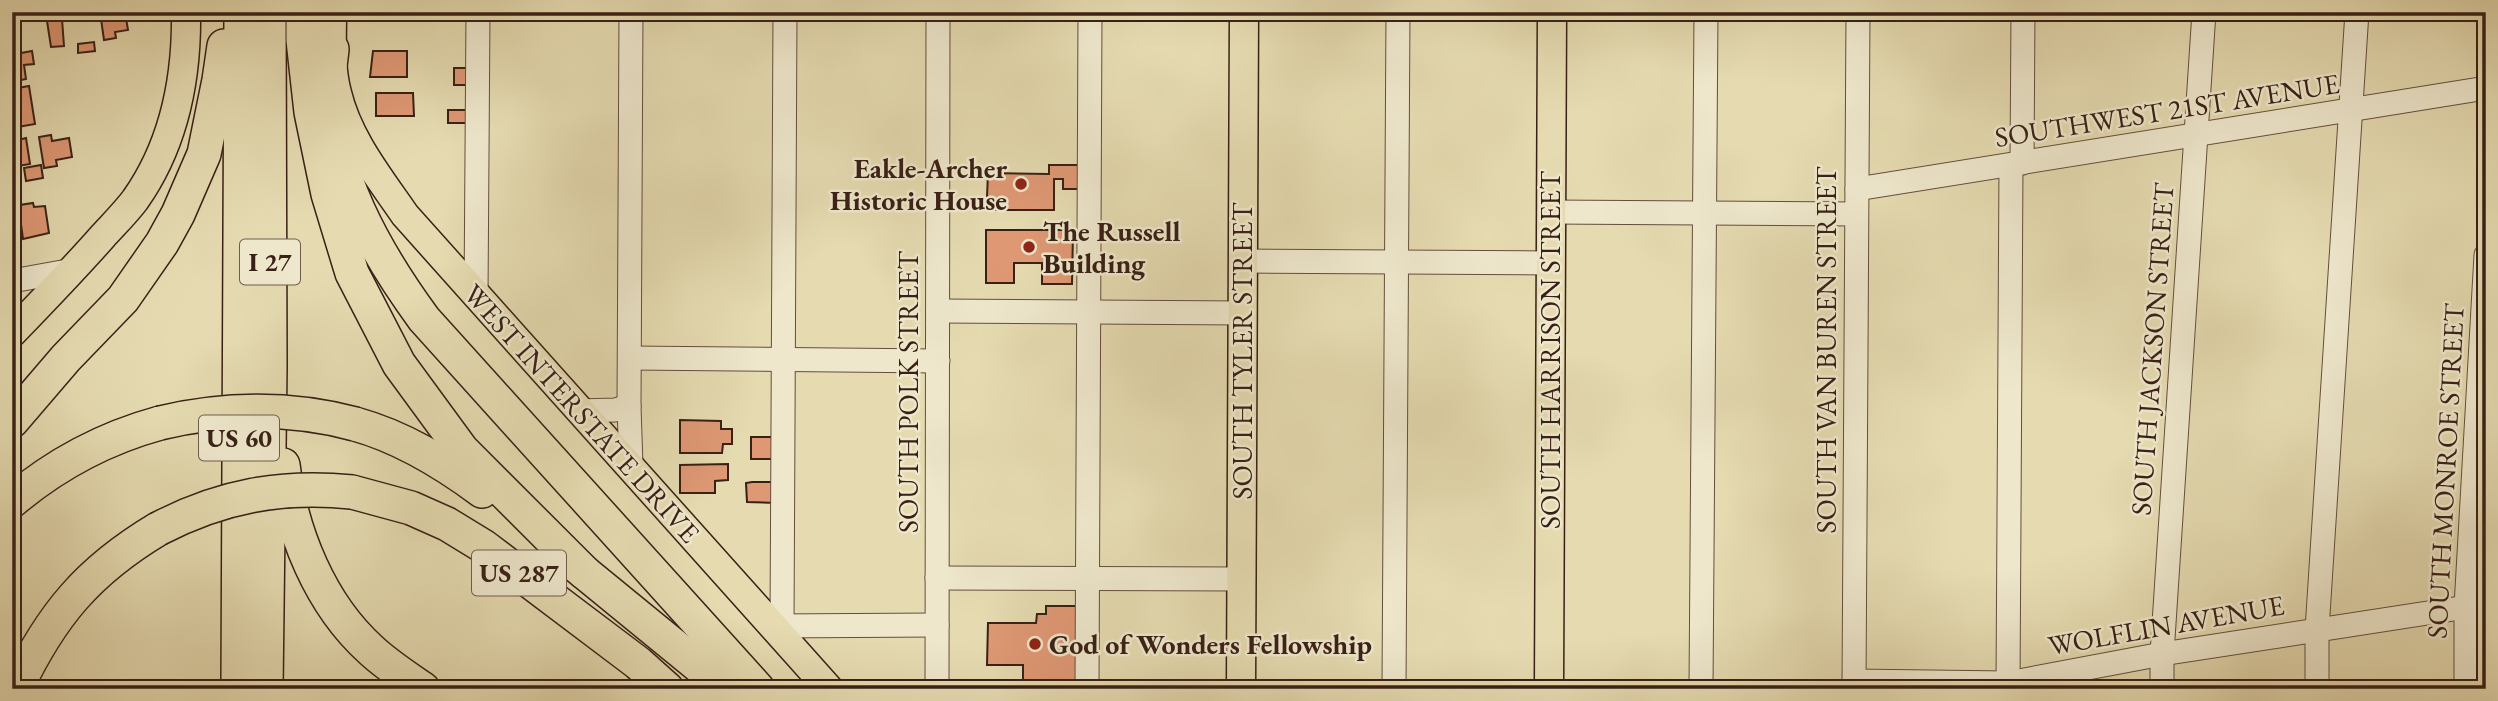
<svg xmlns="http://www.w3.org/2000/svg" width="2498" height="701" font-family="'EB Garamond',serif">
  <rect width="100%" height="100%" fill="#e5dab0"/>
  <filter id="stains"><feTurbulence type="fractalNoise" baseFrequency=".00286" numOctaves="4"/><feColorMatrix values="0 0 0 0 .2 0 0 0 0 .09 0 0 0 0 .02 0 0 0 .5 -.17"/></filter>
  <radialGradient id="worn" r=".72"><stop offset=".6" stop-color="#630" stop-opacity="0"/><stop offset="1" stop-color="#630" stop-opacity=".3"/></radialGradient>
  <g fill="#de9874" stroke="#392016" stroke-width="2">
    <path d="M100 12H125L128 30 115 32 116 38 104 40Z"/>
    <path d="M62 19 64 46 51 47 47 21Z"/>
    <path d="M94 42 95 51 78 53V44Z"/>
    <path d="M21 51V53L32 51 34 64 24 65 26 79 12 82V52Z"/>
    <path d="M373 51H407V77H370Z"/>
    <path d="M454 68H471L470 85H454Z"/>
    <path d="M29 86 35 124 12 128V89Z"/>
    <path d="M376 93H413L414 116H376Z"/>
    <rect x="448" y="110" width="21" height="13"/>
    <path d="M17 135 18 140 26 138 30 164 12 167V136Z"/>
    <path d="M51 135 52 141 69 138 72 157 56 160 57 166 44 168 39 137Z"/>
    <path d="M41 165 43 178 26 181 24 168Z"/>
    <path d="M1049 165H1086L1085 189H1063V179H1054V210H995V198L987 197 988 173 1049 174Z"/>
    <path d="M33 203 34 207 45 206 49 233 23 239 19 210 20 205Z"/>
    <path d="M986 230H1073L1072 284H1042V263H1014V283H986Z"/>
    <path d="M680 420 721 421V429H732V444H723L722 453H680Z"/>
    <rect x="751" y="437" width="25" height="22"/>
    <path d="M728 464V480L715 481V493H680V465Z"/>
    <path d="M752 482H777V503L747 502 746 483Z"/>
    <path d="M1046 606H1084L1083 689H1023V665H987L988 623H1036L1037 614H1046Z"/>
  </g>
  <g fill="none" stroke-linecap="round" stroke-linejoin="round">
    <g stroke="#644e3c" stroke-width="25">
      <g id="minor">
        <path d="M631 12 629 406 631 466"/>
        <path d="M2022 163 2023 12"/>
        <path d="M1857 189 2486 88"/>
        <path d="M1550 212 1856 214"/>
        <path d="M1243 261 1550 263"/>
        <path d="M12 281 73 270"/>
        <path d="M476 296 478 12"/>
        <path d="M938 311 1243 313"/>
        <path d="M630 358 938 361"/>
        <path d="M578 411 615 410 629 406"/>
        <path d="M937 578 1241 579"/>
        <path d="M772 626 937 625"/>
        <path d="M782 626 785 12"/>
        <path d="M1854 681 2008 683 2162 654 2486 604"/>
        <path d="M937 689 938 12"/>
        <path d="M1087 689 1090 12"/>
        <path d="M1394 689 1398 12"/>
        <path d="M1701 689 1706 12"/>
        <path d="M1854 689 1858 12"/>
        <path d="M2008 689 2011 165"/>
        <path d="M2162 689V654L2204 12"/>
        <path d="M2317 689V630L2357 12"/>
        <path d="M2466 689V607L2486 255"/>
      </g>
    </g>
    <g stroke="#392016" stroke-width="31">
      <g id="major">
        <path d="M332 12C332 39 330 67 337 93 348 139 379 177 405 215L829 689"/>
        <path d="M12 333C43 301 74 269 103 236 114 224 126 212 135 200 174 145 187 77 186 12"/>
        <path d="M1241 689 1244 12"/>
        <path d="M1549 689 1552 12"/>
      </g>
    </g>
    <g stroke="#392016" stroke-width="36">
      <g id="highway">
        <path d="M303 12V40L311 112 328 194 352 273 399 364 462 450 584 572"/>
        <path d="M332 49C331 61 328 75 328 87 330 173 375 252 424 319L758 689"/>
        <path d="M12 421 66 358 123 299 162 243 178 214 204 154 219 80 224 46"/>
        <path d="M355 424C402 437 443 462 482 491"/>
        <path d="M283 465C291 532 320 604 371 650 387 665 406 677 423 689"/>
        <path d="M352 492 411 508 447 524 483 546 638 663 667 689"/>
        <path d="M12 501C56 464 105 438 160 423"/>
        <path d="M568 559 727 689"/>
        <path d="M16 689C51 615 88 571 158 529"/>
        <path d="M238 689 241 12"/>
        <path d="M266 689 270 367 269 12"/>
      </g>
    </g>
    <use href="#minor" stroke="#eee7cc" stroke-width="23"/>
    <use href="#major" stroke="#e5dab0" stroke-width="28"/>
    <use href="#highway" stroke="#e5dab0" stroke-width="33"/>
    <g stroke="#392016" stroke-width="36" stroke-linecap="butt">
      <g id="highway-bridge">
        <path d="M160 423C224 408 291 407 355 424"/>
        <path d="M158 529C221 496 281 485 352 492"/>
      </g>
    </g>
    <use href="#highway-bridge" stroke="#e5dab0" stroke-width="33"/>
  </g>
  <g fill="#8f2418" stroke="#eee7cc" stroke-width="2.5">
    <circle cx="1021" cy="184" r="7"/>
    <circle cx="1029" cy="247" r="7"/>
    <circle cx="1035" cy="644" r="7"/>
  </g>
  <g text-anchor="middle" stroke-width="5" stroke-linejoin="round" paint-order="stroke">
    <g fill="#eee7cc" stroke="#6f5c4d" stroke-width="2">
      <rect x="240" y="239.5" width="60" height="45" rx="5"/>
      <rect x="199" y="415.5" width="80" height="45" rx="5"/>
      <rect x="472" y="550.5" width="94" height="45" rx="5"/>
    </g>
    <g font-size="26" font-weight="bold" fill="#392016">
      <text x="270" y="271">I 27</text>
      <text x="239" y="447">US 60</text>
      <text x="519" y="582">US 287</text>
    </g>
    <g font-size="28" fill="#392016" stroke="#eee7cc">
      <text transform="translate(2167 110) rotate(-9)" y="10">SOUTHWEST 21ST AVENUE</text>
      <text transform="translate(2152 349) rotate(-86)" y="10">SOUTH JACKSON STREET</text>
      <text transform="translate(1550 350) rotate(-90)" y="10">SOUTH HARRISON STREET</text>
      <text transform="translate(1826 350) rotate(-90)" y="10">SOUTH VAN BUREN STREET</text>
      <text transform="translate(1242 351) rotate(-90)" y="10">SOUTH TYLER STREET</text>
      <text transform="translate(908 392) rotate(-90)" y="10">SOUTH POLK STREET</text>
      <text transform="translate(582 413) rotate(48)" y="10">WEST INTERSTATE DRIVE</text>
      <text transform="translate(2445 471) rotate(-87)" y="10">SOUTH MONROE STREET</text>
      <text transform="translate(2166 625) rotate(-10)" y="10">WOLFLIN AVENUE</text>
    </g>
    <g font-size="28" font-weight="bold" fill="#392016" stroke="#eee7cc" text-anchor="start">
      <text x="1007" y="178" text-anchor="end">Eakle-Archer<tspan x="1007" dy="32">Historic House</tspan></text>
      <text x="1043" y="241">The Russell<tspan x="1043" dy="32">Building</tspan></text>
      <text x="1049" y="654">God of Wonders Fellowship</text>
    </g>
  </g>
  <rect width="2498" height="701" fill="none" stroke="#e5dab0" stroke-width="42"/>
  <rect x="14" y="14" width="2470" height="673" fill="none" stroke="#392016" stroke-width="3.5"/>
  <rect x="21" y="21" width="2456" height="659" fill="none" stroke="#392016" stroke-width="2"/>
  <rect width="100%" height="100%" filter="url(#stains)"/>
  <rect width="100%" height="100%" fill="url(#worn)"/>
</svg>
